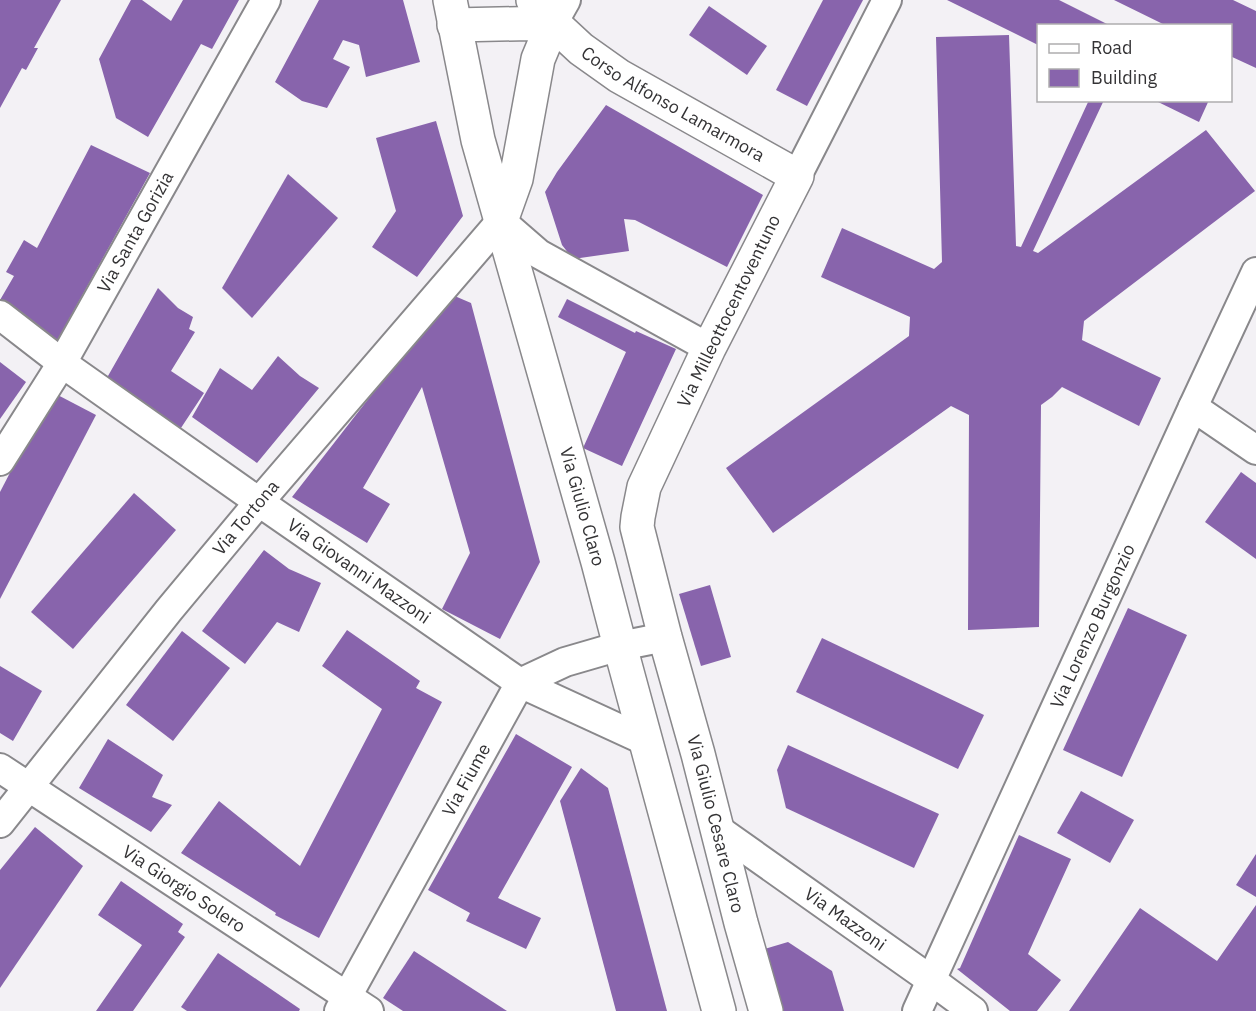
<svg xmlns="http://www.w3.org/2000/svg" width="1256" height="1011" font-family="'IBM Plex Sans',sans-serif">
  <rect width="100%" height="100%" fill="#f3f1f5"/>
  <g fill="#8864ac">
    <path d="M0 0H61L34 48H38L26 70 22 68 0 108Z"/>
    <path d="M131 0H142L171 21 183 0H239L212 49 201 44 148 137 116 118 99 59Z"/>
    <path d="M319 0H403L420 62 366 77 359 45 343 40 333 59 350 67 327 108 302 101 275 82Z"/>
    <path d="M823 0H863L807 106 776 90Z"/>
    <path d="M947 0H1059L1111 26H1038V45Z"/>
    <path d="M1114 0H1233L1256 11V68L1230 56V26H1167Z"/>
    <path d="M709 6 767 46 747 75 689 35Z"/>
    <path d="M1009 35 1016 246 1021 247 1089 100H1104L1033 251 1038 253 1206 130 1255 191 1084 321 1082 340 1161 378 1139 426 1062 387 1052 397 1041 405 1039 627 968 630 969 415 951 406 773 533 726 468 909 336 910 317 821 277 842 228 934 269 942 262 936 37Z"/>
    <path d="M1154 100H1209L1199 122Z"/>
    <path d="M606 105 763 195 727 267 635 220 624 219 629 251 573 259 562 245 545 192 557 172Z"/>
    <path d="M436 121 463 216 417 277 372 247 396 211 376 138Z"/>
    <path d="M91 145 150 173 57 341 0 308V300L14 276 6 272 24 240 37 248Z"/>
    <path d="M288 174 338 218 252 318 222 288Z"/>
    <path d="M158 288 178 308 193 317 189 329 195 332 171 371 204 393 177 434 104 383Z"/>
    <path d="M450 294 471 303 540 562 500 639 442 609 470 553 422 387 363 488 390 504 367 543 292 497Z"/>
    <path d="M567 299 635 333 636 331 676 349 622 466 583 448 626 352 558 317Z"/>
    <path d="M278 356 300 376 319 388 257 463 192 417 220 368 252 390Z"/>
    <path d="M0 362 26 382 0 419Z"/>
    <path d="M52 392 96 415 0 599V492Z"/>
    <path d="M1241 472 1256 483V559L1205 522Z"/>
    <path d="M134 493 176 530 73 649 31 612Z"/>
    <path d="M264 550 289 569 321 583 299 632 277 622 245 664 202 631Z"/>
    <path d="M710 585 731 657 701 666 679 594Z"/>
    <path d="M1128 608 1187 635 1122 777 1063 750Z"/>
    <path d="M347 630 420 681 416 688 442 702 319 938 275 915 276 913 181 853 219 801 300 866 382 709 322 666Z"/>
    <path d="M182 631 230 668 173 741 126 705Z"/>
    <path d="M822 638 984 715 958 769 796 692Z"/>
    <path d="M0 666 42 691 13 741 0 733Z"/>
    <path d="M516 734 572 767 498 898 541 918 526 949 466 921 470 913 428 890Z"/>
    <path d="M108 739 163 775 152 797 172 805 151 832 79 788Z"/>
    <path d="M788 745 939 814 914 868 786 808 777 770Z"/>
    <path d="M581 768 608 788 667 1011H616L560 801Z"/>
    <path d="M1081 791 1134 820 1110 863 1057 833Z"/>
    <path d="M35 827 83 866 0 988V870Z"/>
    <path d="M1019 835 1071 859 1028 954 1061 980 1037 1011H1010L957 969 960 968Z"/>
    <path d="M1256 854V897L1236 885Z"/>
    <path d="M121 881 183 924 178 932 185 937 133 1011H96L142 945 98 915Z"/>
    <path d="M1256 905V1011H1069L1140 908 1217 961Z"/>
    <path d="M788 942 832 971 844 1011H775L758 951Z"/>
    <path d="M414 951 507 1011H403L383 998Z"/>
    <path d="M218 953 300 1009 299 1011H187L181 1007Z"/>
  </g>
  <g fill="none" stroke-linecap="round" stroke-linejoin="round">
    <g stroke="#89888b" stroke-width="32">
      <g id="minor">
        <path d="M553 23 566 0"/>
        <path d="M797 176 887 0"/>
        <path id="s1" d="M0 315 62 363 259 502 520 683 646 741"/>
        <path d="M1193 407 1256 450"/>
        <path id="s2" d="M0 461 62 363 266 0"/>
        <path id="s3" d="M0 768 369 1011"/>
        <path id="s4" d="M0 823 169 610 259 502 501 221 539 254 709 348"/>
        <path id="s5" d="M716 828 931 980 973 1011"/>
        <path id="s6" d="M339 1011 520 683 565 662 620 646 665 637"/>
        <path id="s7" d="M917 1011 1193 407 1256 272"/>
      </g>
    </g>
    <g stroke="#89888b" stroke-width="36">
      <g id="tertiary">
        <path id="s8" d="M450 0 478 140 598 562 620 646 719 1011"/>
        <path id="s9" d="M533 0 553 23 581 49 619 76 797 176 709 348 644 487 638 517 637 527 665 637 698 754 741 923 766 1011"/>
        <path d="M454 25 553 23 538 59 516 179 501 221"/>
      </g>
    </g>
    <use href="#minor" stroke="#fff" stroke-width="28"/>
    <use href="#tertiary" stroke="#fff" stroke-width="33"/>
  </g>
  <g text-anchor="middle" stroke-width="6" stroke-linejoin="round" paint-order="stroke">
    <g font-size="18" fill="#343335" stroke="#fff">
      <text dy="6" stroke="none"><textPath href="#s9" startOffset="176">Corso Alfonso Lamarmora</textPath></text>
      <text dy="6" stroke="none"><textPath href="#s2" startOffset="266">Via Santa Gorizia</textPath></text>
      <text transform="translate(729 311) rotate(-64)" y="6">Via Milleottocentoventuno</text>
      <text dy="6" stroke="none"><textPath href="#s8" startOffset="524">Via Giulio Claro</textPath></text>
      <text dy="6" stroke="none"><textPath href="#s4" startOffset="392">Via Tortona</textPath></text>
      <text dy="6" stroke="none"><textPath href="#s1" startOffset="441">Via Giovanni Mazzoni</textPath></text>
      <text dy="6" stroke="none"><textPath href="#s7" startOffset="423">Via Lorenzo Burgonzio</textPath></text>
      <text dy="6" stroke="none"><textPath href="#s6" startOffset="264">Via Fiume</textPath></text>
      <text dy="6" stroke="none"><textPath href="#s9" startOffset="1014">Via Giulio Cesare Claro</textPath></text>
      <text dy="6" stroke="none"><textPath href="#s3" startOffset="220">Via Giorgio Solero</textPath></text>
      <text dy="6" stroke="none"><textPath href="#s5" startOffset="158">Via Mazzoni</textPath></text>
    </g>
  </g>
  <rect x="1037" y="24" width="195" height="78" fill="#ffffff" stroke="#aeadae" stroke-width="1.5"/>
  <rect x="1049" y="44" width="30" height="9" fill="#ffffff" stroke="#aeadae" stroke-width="1.5"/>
  <text x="1091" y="54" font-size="18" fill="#343335">Road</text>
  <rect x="1049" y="69" width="30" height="18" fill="#8864ac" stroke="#aeadae" stroke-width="1.5"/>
  <text x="1091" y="84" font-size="18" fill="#343335">Building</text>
</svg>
